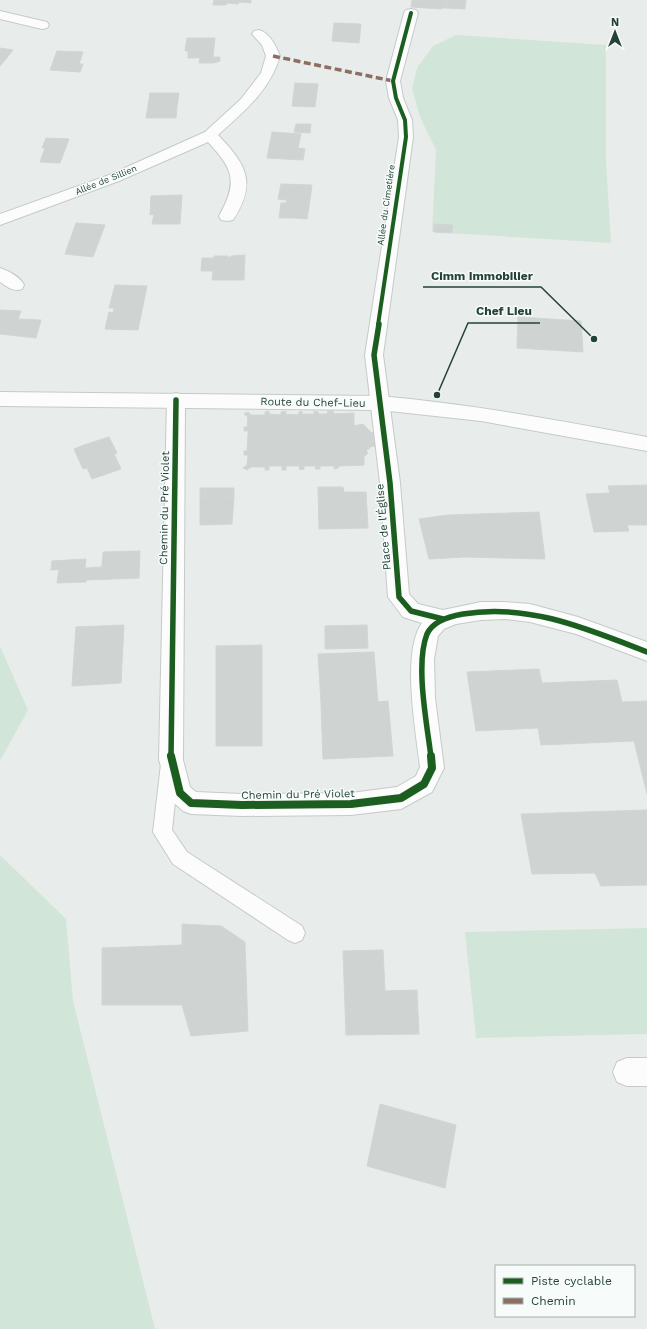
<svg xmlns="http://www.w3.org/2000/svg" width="647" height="1329" font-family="'Work Sans',sans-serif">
  <rect width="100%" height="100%" fill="#e8edeb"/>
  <g fill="#d1e6d8">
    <path d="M456 35 606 45V161L611 243 432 232 436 150 420 117 412 89 417 68 433 46Z"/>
    <path d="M0 646 28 710 0 761Z"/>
    <path d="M0 855 66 919 73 1001 155 1329H0Z"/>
    <path d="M647 928V1034L476 1038 465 932Z"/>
  </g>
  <g fill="#cfd4d2" stroke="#d1d6d4">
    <path d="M214 0H251V3L239 2 238 4 227 3 226 5H213Z"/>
    <path d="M412 0H447L446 8H442V9L411 7Z"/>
    <path d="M447 0H466L465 9 446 8Z"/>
    <path d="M334 23 361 24 359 43 332 41Z"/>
    <path d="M187 38H215L213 57H220V61L214 63H199L200 58H188V51H185Z"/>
    <path d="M0 48 13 50 10 54 0 52Z"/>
    <path d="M57 51 83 52 79 64H83L80 72 50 70Z"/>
    <path d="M0 52 10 54 0 66Z"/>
    <path d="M295 83 318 84 315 107 292 106Z"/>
    <path d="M150 93H179L177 107H173L172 118H146Z"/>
    <path d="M173 107H177L176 118H172Z"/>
    <path d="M296 124H311L310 133 294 132Z"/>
    <path d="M272 132 301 134 298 148 305 149 303 160 267 158Z"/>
    <path d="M46 138 69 139 60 163 40 162 45 148H42Z"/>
    <path d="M281 184 312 185 308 213H295L294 218H279L281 203H286L287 200 278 199Z"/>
    <path d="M182 195 180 224H152L154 214 150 215 151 196Z"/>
    <path d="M295 213H308L307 219 294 218Z"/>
    <path d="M76 223 105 225 93 257 65 254Z"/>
    <path d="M434 224 453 225 452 233 434 232Z"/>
    <path d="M245 255 244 280H218L219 271H201L202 258H214V256H228L227 257H231V256Z"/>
    <path d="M213 271H219L218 280H212Z"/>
    <path d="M115 285 147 286 138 330 105 329 109 312 113 313 114 308H109Z"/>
    <path d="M0 310 21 311 18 319 41 320 36 338 0 334Z"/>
    <path d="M518 317 581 321 583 352 517 348Z"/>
    <path d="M269 411V414L281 415V412L286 411 285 414 298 415 299 412 302 411V414H314V411L318 412 319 414H327L328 411H333L334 414 354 413V426L363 424 372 433 376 431 377 434 374 436V442L377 444 376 447 372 446 366 451 368 453 365 456 364 455V465L339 466 338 468 334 469V466H320V469H315L316 466H304V469L300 470 299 466H286V470H282V466H269V470H265V467H251L247 470 243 468 247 465 248 455H244V451H247L248 435V431H244V427H247L248 417 244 414 248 412 251 415H265V412Z"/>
    <path d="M109 437 117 453 114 454 121 469 92 479 87 468 83 469 78 458 88 455 84 445Z"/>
    <path d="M84 445 88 455 78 458 74 449Z"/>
    <path d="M647 485V525H627L629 531 594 532 586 494 610 493 608 486Z"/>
    <path d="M318 487H343L344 492H366L368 528 319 529Z"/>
    <rect x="200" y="488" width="6" height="9"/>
    <path d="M206 488H226L225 497H234L232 524 200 525V497H206Z"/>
    <path d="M226 488H234V497H225Z"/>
    <path d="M539 512 545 559 465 557 429 559 419 519 448 515Z"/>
    <path d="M140 551 139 578 86 580 87 568 102 567 103 552Z"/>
    <path d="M86 559 85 568 51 570 52 561Z"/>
    <path d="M85 568H87L86 582 57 583 59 569Z"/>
    <path d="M124 625 121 683 72 686 76 627Z"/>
    <path d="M367 625 368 648 325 649V626Z"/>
    <path d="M262 645V746H216V646Z"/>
    <path d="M374 652 377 691 352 692V702L321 703 318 654Z"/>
    <path d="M539 669 542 683 617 680 622 702 647 701V794L634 741 541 745 538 728 476 731 467 672Z"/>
    <path d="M377 691 378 702 388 701 393 756 323 759 321 703 352 702V692Z"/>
    <path d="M647 810V885L601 886 595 873 532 874 521 814Z"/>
    <path d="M182 924 221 926 245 942 248 1031 191 1036 182 1005H102V948L182 945Z"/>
    <path d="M383 950 385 991 417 990 419 1034 346 1035 343 951Z"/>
    <path d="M380 1104 456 1125 445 1188 367 1166Z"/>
  </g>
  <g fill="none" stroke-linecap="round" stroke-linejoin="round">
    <g stroke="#c5cac8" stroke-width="2">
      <path id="lane" d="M170 756 176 758 179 764 172 830 187 852 302 926 305 933 302 940 295 943 288 940 173 864 153 832 161 764 164 758Z"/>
    </g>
    <g stroke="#c5cac8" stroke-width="2">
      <g id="street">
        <path d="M411 9 416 10 418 13 400 81 403 98 412 120 413 137 383 355 400 483 409 594 418 604 443 610 481 602H505L530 604 578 617 647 642V661L576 634 530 622 505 619 481 620 456 624 444 629 438 636 434 659 435 698 444 768 432 792 401 809 351 815 242 816 191 814 183 811 172 801 159 760 167 400 169 395 176 393 183 395 185 400 183 760 190 787 196 792 242 794 351 793 397 787 416 776 420 767C416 732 401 652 422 623L403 617 388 597 380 483 365 355 399 137 398 120 389 98 386 81 404 13 406 10Z"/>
        <path d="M0 11 47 22 49 25 47 28 42 29 0 19Z"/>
        <path d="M259 30C270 33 276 46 280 56 270 91 244 111 218 135 247 165 257 183 233 220L227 221 221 220 219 216C238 182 234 170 208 142L119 181 0 225V214L109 175 205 132 241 99 261 73 266 56 262 45 252 34 254 31Z"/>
        <path d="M0 268C9 271 20 277 24 285L22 289C13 292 8 287 0 282Z"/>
        <path d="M627 1058H647V1086H627L617 1082 613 1072 617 1062Z"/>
      </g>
    </g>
    <g stroke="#c3cbc8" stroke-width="2">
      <path id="secondary" d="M0 392 380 396C470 404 558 420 647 437V451L481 421 380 410 0 406Z"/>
    </g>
    <use href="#lane" fill="#fcfcfc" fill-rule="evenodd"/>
    <use href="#street" fill="#fcfcfc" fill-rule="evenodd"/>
    <use href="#secondary" fill="#fcfcfc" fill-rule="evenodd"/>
    <path stroke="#8d6e63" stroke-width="3.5" stroke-dasharray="7 3.5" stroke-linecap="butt" d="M273 56 393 81"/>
    <g stroke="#f7fbf9" stroke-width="5.5">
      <path id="cycleway-far2" d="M378 325 406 137 405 120 396 98 393 81 411 13"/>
    </g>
    <g stroke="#f7fbf9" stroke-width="8">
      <g id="cycleway-far1">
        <path d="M379 324 374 355 390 483 399 597 411 611 443 619"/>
        <path d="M171 757 176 400"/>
        <path d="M431 757C427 724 415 664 427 634 433 621 451 616 463 614 528 603 588 629 647 652"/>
      </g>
    </g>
    <g stroke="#f7fbf9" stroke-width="10">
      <path id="cycleway" d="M171 756 180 793 191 803 242 805 351 804 401 798 424 784 432 768 431 756"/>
    </g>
    <use href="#cycleway-far2" stroke="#1b5e20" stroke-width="4"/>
    <use href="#cycleway-far1" stroke="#1b5e20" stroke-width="5.5"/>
    <use href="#cycleway" stroke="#1b5e20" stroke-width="8"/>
  </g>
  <g text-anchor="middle" stroke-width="3" stroke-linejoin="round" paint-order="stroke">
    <g font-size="9" fill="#24423a" stroke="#f7fbf9">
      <text transform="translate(106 180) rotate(-22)" y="3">Allée de Sillien</text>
      <text transform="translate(386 205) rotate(-82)" y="3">Allée du Cimetière</text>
    </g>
    <g font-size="11" fill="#24423a" stroke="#f7fbf9">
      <text transform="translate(313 402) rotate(1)" y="4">Route du Chef-Lieu</text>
      <text transform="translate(164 508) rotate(-89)" y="4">Chemin du Pré Violet</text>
      <text transform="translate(383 527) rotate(-95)" y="4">Place de l'Église</text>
      <text transform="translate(298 794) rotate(-1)" y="4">Chemin du Pré Violet</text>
    </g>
  </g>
  <path fill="none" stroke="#24423a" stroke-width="1.5" d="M594 339L541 287H423M437 395L468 323H540"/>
  <g fill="#24423a" stroke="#f7fbf9" stroke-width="1.5">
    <circle cx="594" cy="339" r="4"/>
    <circle cx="437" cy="395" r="4"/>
  </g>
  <g font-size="12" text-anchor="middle" font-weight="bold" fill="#24423a" stroke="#f7fbf9" stroke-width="3" stroke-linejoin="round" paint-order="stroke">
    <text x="482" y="280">Cimm Immobilier</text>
    <text x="504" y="315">Chef Lieu</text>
  </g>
  <rect x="495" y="1265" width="140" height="52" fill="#f7fbf9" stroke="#a3b1ad"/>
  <rect x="503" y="1278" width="20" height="6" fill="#1b5e20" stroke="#a3b1ad"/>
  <text x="531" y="1285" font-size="12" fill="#24423a">Piste cyclable</text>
  <rect x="503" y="1298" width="20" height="6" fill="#8d6e63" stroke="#a3b1ad"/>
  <text x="531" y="1305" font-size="12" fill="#24423a">Chemin</text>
  <g transform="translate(615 32)" stroke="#f7fbf9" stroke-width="3" paint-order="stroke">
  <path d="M0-3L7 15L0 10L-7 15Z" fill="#24423a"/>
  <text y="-6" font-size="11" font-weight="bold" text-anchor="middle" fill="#24423a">N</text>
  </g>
</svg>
